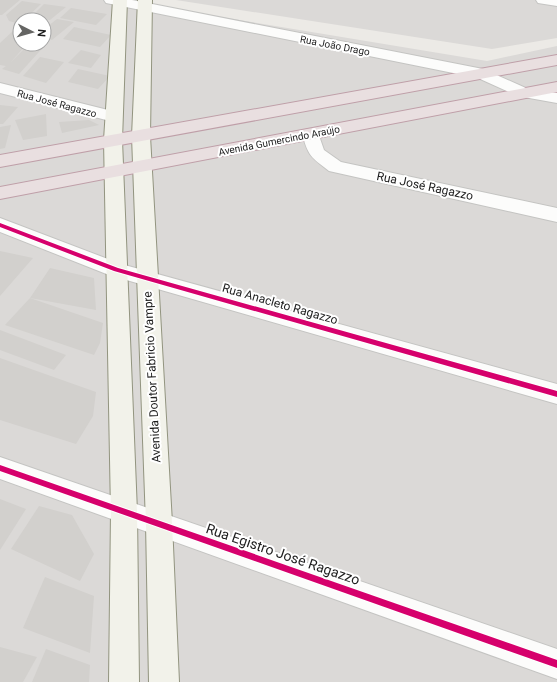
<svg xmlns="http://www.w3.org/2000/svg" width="557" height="682" font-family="Roboto,sans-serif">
  <rect width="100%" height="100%" fill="#eceae6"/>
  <g fill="#dbd9d7" fill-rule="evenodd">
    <path d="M0 0H118L487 61 557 46V682H0ZM20 20H44V44H20Z"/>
    <path d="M176 0H557V38L492 49Z"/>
  </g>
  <g fill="#d2d0cd">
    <path d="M0 0H20L2 15H0Z"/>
    <path d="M22 1 41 4 24 20H20V24L9 21 6 15Z"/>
    <path d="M44 4 66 7 50 20 37 19 35 13Z"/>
    <path d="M71 8 107 14 96 25 60 18Z"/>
    <path d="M57 19 74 22 52 40 44 38V29Z"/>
    <path d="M74 27 111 35 100 47 63 39Z"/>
    <path d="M13 31 20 33V44H27L10 63 29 44H44V41L48 42 19 74 2 69 6 66 0 65V43Z"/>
    <path d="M81 50 101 55 91 68 68 63Z"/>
    <path d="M40 57 64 62 46 83 23 76Z"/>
    <path d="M78 69 110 76 98 89 68 82Z"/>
    <path d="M0 105 18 107 3 124H0Z"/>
    <path d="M46 114 47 136 23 140 15 120Z"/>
    <path d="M89 120 99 125 62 133 59 122Z"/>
    <path d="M11 125 5 148 0 149V127Z"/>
    <path d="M0 251 33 258 0 296Z"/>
    <path d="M50 268 94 278 96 310 30 298Z"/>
    <path d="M30 298 103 323 100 343 94 355 5 325Z"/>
    <path d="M0 330 66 355 54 370 0 350Z"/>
    <path d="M0 358 96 392 93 416 76 444 0 420Z"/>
    <path d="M0 499 26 509 0 550Z"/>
    <path d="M39 506 72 515 94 554 80 581 11 549Z"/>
    <path d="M45 577 94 596 90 653 23 628Z"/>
    <path d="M0 647 37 657 23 682H0Z"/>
    <path d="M46 649 90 665 89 682H32Z"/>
  </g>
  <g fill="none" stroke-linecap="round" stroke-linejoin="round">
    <g stroke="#c4c4c2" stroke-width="2">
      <g id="street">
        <path d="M104 0H132L483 69 528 89 557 93V103L518 96 478 78 111 4 106 3Z"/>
        <path d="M536 0H557V6L538 3Z"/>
        <path d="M0 83 120 113 122 117 120 121 114 122 0 93Z"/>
        <path d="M311 129 317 130 324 150 341 162 557 208V222L329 171C310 156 309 157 302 134L305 130Z"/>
        <path d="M0 218 121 264 557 384V404L109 275 0 232Z"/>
        <path d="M0 457 557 649V679L0 479Z"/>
      </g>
    </g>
    <g stroke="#92947f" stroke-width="2">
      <g id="secondary">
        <path d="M113 0H127L122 140 137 512 139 682H109L111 512 104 140Z"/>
        <path d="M138 0H152L150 136 172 523 179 682H149L146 523 132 136Z"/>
      </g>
    </g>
    <g stroke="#bf9fa8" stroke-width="2">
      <g id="highway">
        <path d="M557 55V65L0 167V155Z"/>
        <path d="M557 82V92L0 199V187Z"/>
      </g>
    </g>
    <use href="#street" fill="#fcfcfb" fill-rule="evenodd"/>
    <use href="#secondary" fill="#f2f2ea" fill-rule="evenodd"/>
    <use href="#highway" fill="#e9dfe0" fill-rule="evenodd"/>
    <g stroke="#fff" stroke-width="2">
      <g id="cycleway">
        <path d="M0 223 118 268 557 391V397L114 271 0 227Z"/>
        <path d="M0 465 557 660V668L0 471Z"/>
      </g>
    </g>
    <use href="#cycleway" fill="#d6006c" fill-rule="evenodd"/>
  </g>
  <g text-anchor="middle" stroke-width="4" stroke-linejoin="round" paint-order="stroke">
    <g font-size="10" fill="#1d1d1d" stroke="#fff">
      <text transform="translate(335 45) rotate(11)" y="4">Rua João Drago</text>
      <text transform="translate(57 103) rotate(15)" y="4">Rua José Ragazzo</text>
      <text transform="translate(279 140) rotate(-11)" y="4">Avenida Gumercindo Araújo</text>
    </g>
    <g font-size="12" fill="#1d1d1d" stroke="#fff">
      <text transform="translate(425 186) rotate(12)" y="4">Rua José Ragazzo</text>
      <text transform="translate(280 304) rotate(16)" y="4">Rua Anacleto Ragazzo</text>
      <text transform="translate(152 377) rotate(-93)" y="4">Avenida Doutor Fabricio Vampre</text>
    </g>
    <g font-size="14" fill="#1d1d1d" stroke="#fff">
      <text transform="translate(283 554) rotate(19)" y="5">Rua Egistro José Ragazzo</text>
    </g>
  </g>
  <g transform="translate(32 32) rotate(96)"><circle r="19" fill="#ffffff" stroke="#a5a5a5"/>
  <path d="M0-3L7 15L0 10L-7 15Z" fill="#656563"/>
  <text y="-6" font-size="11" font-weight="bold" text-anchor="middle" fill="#1d1d1d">N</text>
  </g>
</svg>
